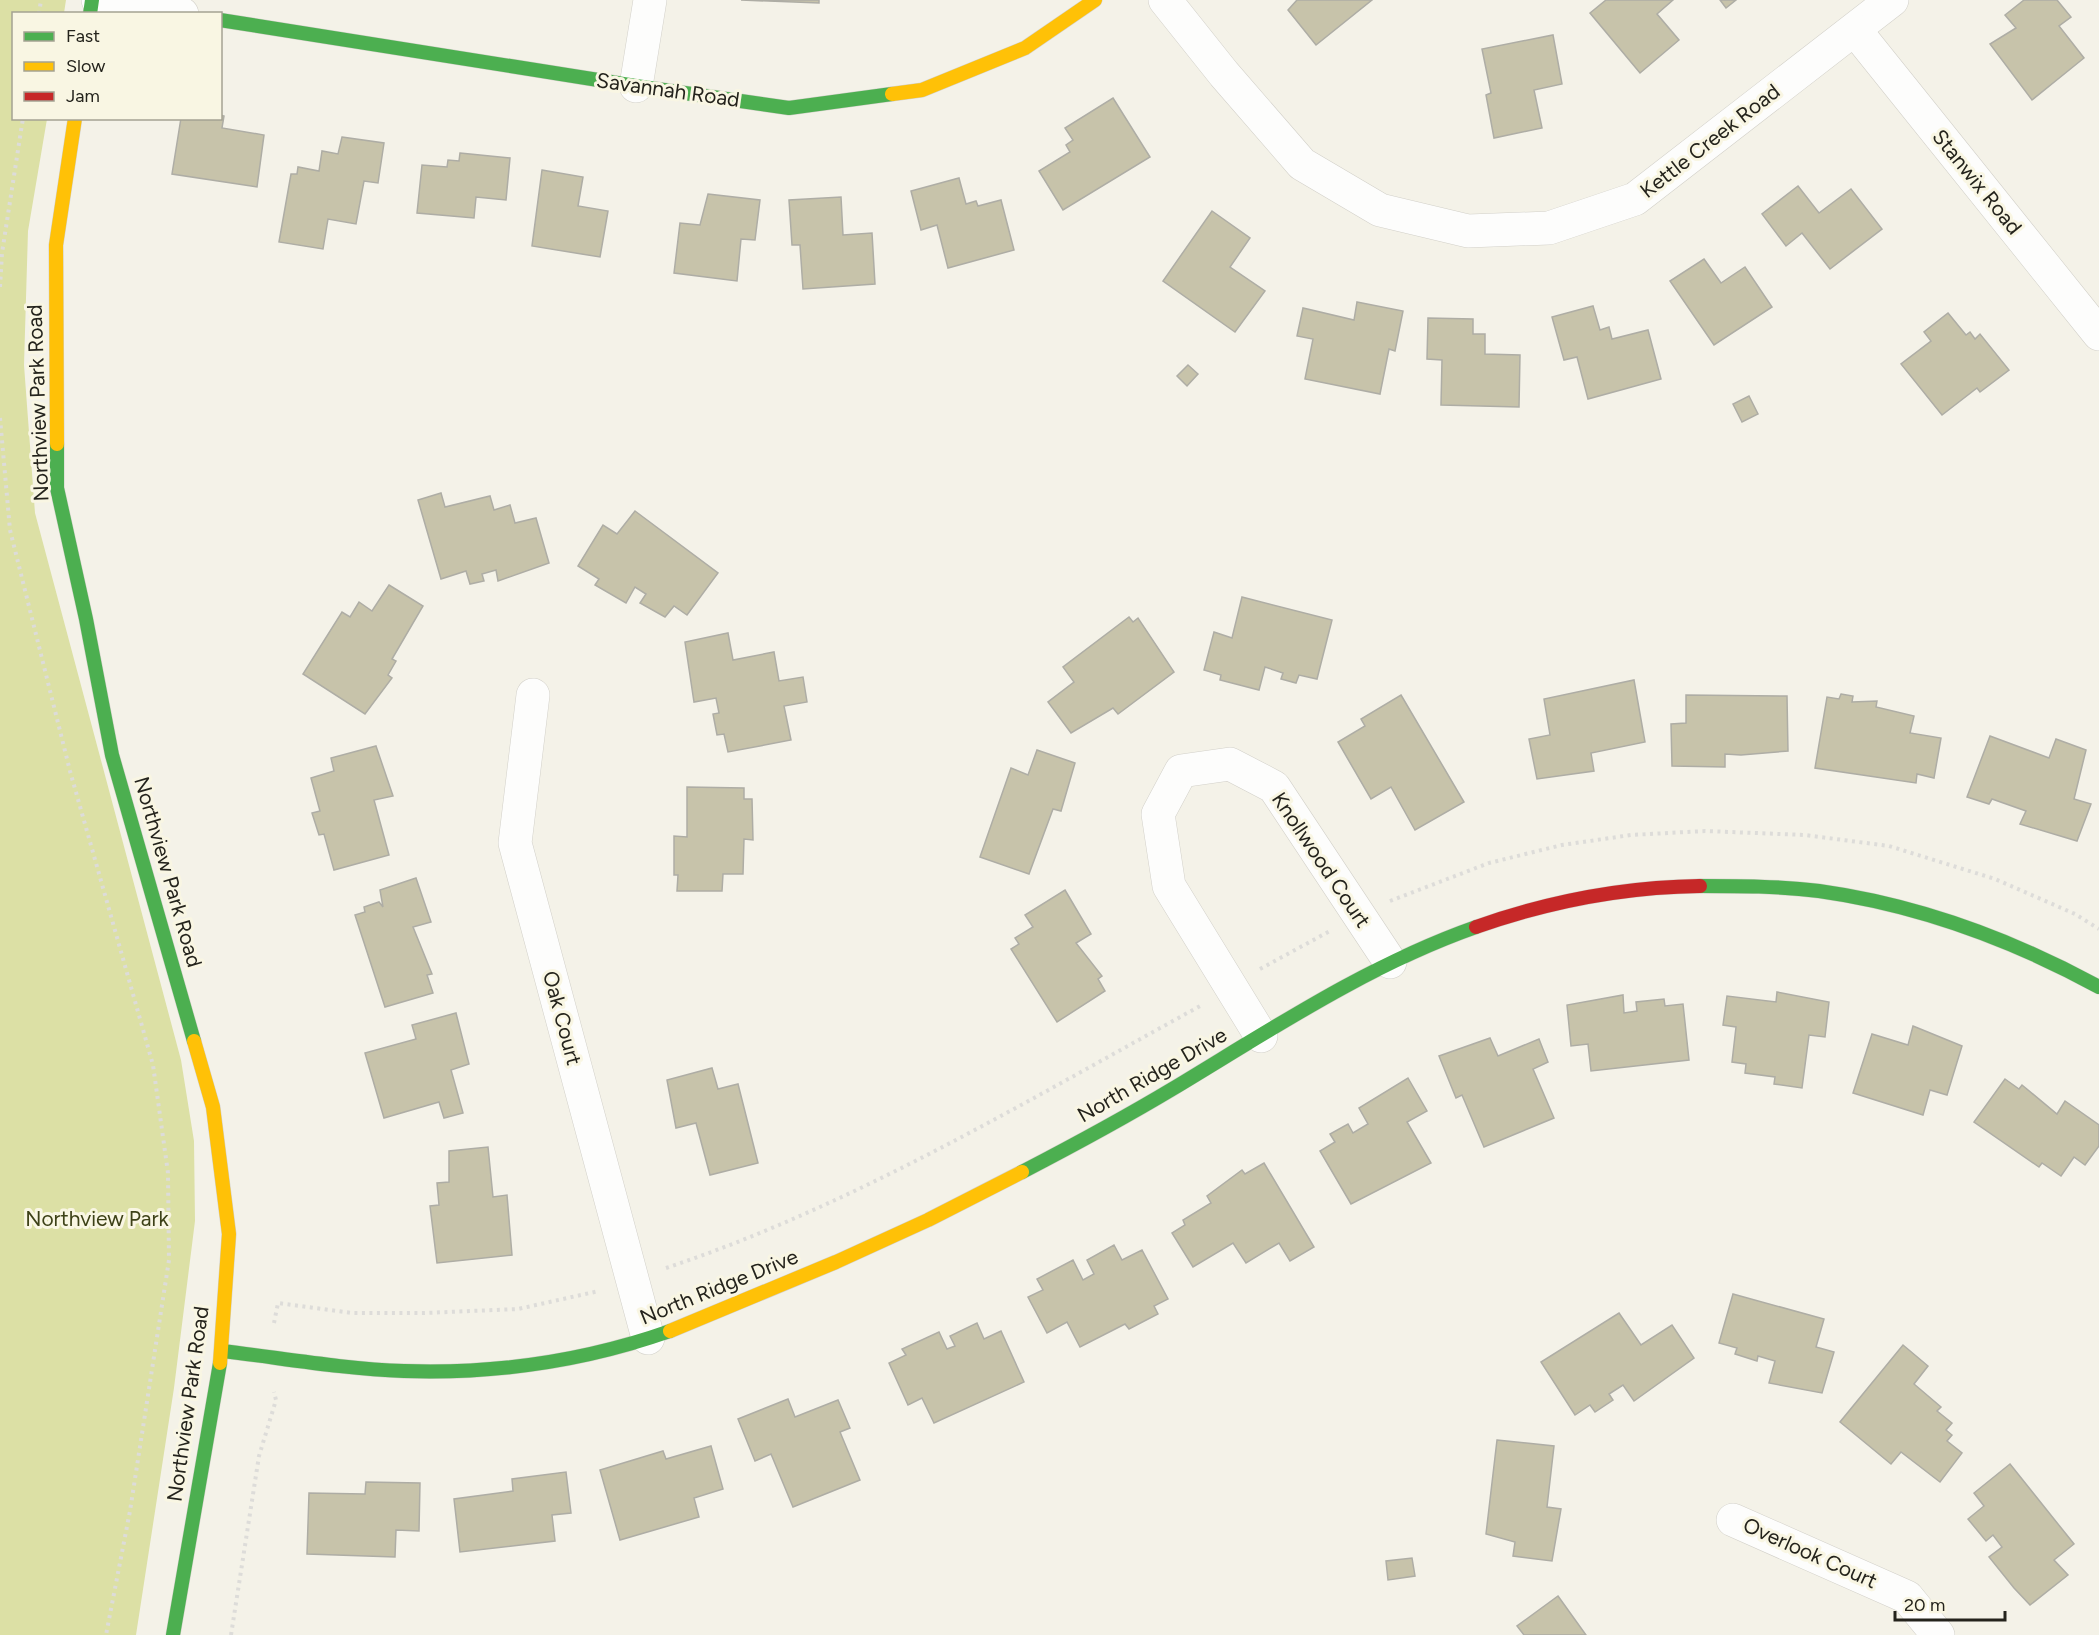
<svg xmlns="http://www.w3.org/2000/svg" width="2099" height="1635" font-family="Figtree,sans-serif">
  <rect width="100%" height="100%" fill="#f4f2e8"/>
  <path fill="#dce0a5" d="M0 0H66L64 13 14 14V118L47 119 28 231 24 365 35 513 181 1060 194 1141 195 1221 174 1388 136 1635H0Z"/>
  <g fill="#c7c3aa" stroke="#aeada5" stroke-width="1.5">
    <path d="M741 0H819V3Z"/>
    <path d="M1297 0H1372L1316 45 1288 10Z"/>
    <path d="M1606 0H1673L1657 14 1679 40 1640 73 1590 13Z"/>
    <path d="M1720 0H1736L1726 8Z"/>
    <path d="M2024 0H2057L2071 17 2059 26 2084 58 2032 100 1990 44 2016 28 2005 15Z"/>
    <path d="M1553 35 1562 84 1534 90 1542 128 1494 138 1486 95 1491 93 1482 49Z"/>
    <path d="M1113 98 1150 157 1063 210 1039 171 1070 152 1066 145 1073 140 1065 128Z"/>
    <path d="M220 115 224 116 222 128 264 135 257 187 172 174 181 118H220Z"/>
    <path d="M342 137 384 143 378 183 364 181 356 224 328 219 323 249 279 242 291 174H297L298 167 319 171 322 151 338 154Z"/>
    <path d="M460 153 510 158 506 200 476 197 474 218 417 213 422 165 447 167 448 160 459 161Z"/>
    <path d="M542 170 583 177 578 206 608 211 600 257 532 246Z"/>
    <path d="M959 178 966 204 976 201 978 206 1001 200 1014 250 948 268 937 225 921 230 911 191Z"/>
    <path d="M1798 186 1819 213 1851 189 1882 229 1830 269 1802 233 1786 246 1762 214Z"/>
    <path d="M708 194 760 200 755 240 741 239 737 281 674 273 680 223 700 225Z"/>
    <path d="M841 197 843 235 872 233 875 284 803 289 800 245H792L789 200Z"/>
    <path d="M1212 211 1250 238 1230 267 1265 291 1235 332 1163 281Z"/>
    <path d="M1704 259 1721 283 1745 267 1772 307 1714 345 1670 281Z"/>
    <path d="M1357 302 1403 311 1395 351 1389 349 1380 394 1305 379 1313 339 1297 336 1303 308 1354 320Z"/>
    <path d="M1593 306 1600 330 1609 327 1612 339 1648 330 1661 379 1588 399 1577 357 1564 360 1552 317Z"/>
    <path d="M1948 313 1966 335 1970 332 1975 339 1980 334 2009 370 1980 392 1977 388 1942 415 1901 364 1931 341 1924 332Z"/>
    <path d="M1428 318 1473 319V334H1485V354L1520 355 1519 407 1441 405 1442 360 1427 359Z"/>
    <path d="M1188 365 1198 374 1187 386 1177 376Z"/>
    <path d="M1749 396 1758 414 1742 422 1733 404Z"/>
    <path d="M441 493 445 507 490 496 494 510 510 505 515 523 536 518 549 563 498 581 496 570 482 574 484 581 470 584 466 571 441 579 418 500Z"/>
    <path d="M635 511 718 573 687 615 674 606 665 617 640 603 646 594 635 587 626 603 595 585 599 579 578 566 603 525 617 534Z"/>
    <path d="M389 585 423 606 392 659 396 661 388 675 392 678 365 714 303 674 342 612 350 617 359 602 372 611Z"/>
    <path d="M1242 597 1332 620 1317 679 1299 675 1296 683 1281 679 1283 673 1265 667 1259 690 1220 680 1221 675 1204 670 1214 632 1232 638Z"/>
    <path d="M1129 617 1133 622 1138 618 1174 672 1118 714 1113 708 1071 733 1048 702 1074 682 1063 667Z"/>
    <path d="M728 633 733 660 774 652 779 681 803 677 807 702 784 706 791 740 728 752 724 734 717 735 713 714 719 713 716 698 694 702 685 642Z"/>
    <path d="M1634 680 1645 742 1591 753 1594 771 1537 779 1529 739 1550 735 1544 699Z"/>
    <path d="M1841 694 1853 696 1852 702 1877 701 1876 707 1914 716 1910 733 1941 738 1934 778 1917 774 1916 783 1815 768 1827 697 1839 699Z"/>
    <path d="M1401 695 1464 802 1415 830 1391 787 1371 799 1338 742 1365 726 1361 719Z"/>
    <path d="M1686 695 1787 696 1788 751 1741 755 1725 754V767L1672 766 1671 724 1686 723Z"/>
    <path d="M1990 736 2049 758 2056 739 2086 750 2074 799 2091 804 2077 841 2020 824 2026 811 1992 799 1989 804 1967 797Z"/>
    <path d="M376 746 393 796 374 800 389 855 334 870 324 834 319 835 312 813 320 811 311 778 334 771 331 758Z"/>
    <path d="M1037 750 1075 763 1061 811 1053 809 1029 874 980 857 1011 768 1028 775Z"/>
    <path d="M687 787 744 788V799H752L753 840 744 839 743 874H723L722 891H677L678 875H674V836L687 837Z"/>
    <path d="M416 878 431 922 413 927 432 974 427 975 433 993 385 1007 355 915 365 912 364 907 379 902 383 907 380 890Z"/>
    <path d="M1065 890 1091 934 1076 943 1102 976 1098 979 1105 991 1057 1022 1011 949 1019 944 1015 938 1033 927 1025 915Z"/>
    <path d="M1777 992 1829 1002 1825 1037 1809 1035 1802 1088 1774 1084 1775 1077 1745 1073 1746 1064 1732 1062 1736 1027 1723 1025 1727 996 1776 1002Z"/>
    <path d="M1623 995 1624 1013 1637 1011 1636 1002 1664 999 1665 1006 1683 1004 1689 1060 1591 1071 1588 1044 1571 1046 1567 1005Z"/>
    <path d="M456 1013 469 1064 451 1070 463 1113 444 1118 439 1102 384 1118 365 1053 416 1039 412 1025Z"/>
    <path d="M1913 1026 1962 1046 1947 1095 1930 1090 1923 1115 1853 1093 1872 1034 1908 1045Z"/>
    <path d="M1490 1038 1498 1056 1539 1039 1548 1062 1533 1069 1554 1118 1484 1147 1462 1095 1456 1098 1439 1056Z"/>
    <path d="M712 1068 718 1089 738 1084 758 1163 710 1175 696 1123 676 1128 667 1080Z"/>
    <path d="M1408 1078 1427 1111 1407 1122 1431 1163 1351 1204 1320 1151 1335 1142 1330 1134 1348 1124 1353 1133 1368 1124 1359 1108Z"/>
    <path d="M2005 1079 2019 1089 2022 1085 2057 1114 2065 1101 2099 1125V1146L2085 1165 2074 1157 2061 1176 2042 1163 2039 1167 1974 1122Z"/>
    <path d="M488 1147 493 1197 507 1195 512 1255 437 1263 430 1206 439 1205 437 1183 449 1182V1151Z"/>
    <path d="M1264 1163 1314 1247 1290 1261 1279 1243 1246 1263 1233 1243 1193 1267 1172 1233 1185 1225 1183 1220 1211 1203 1207 1196 1242 1170 1245 1174Z"/>
    <path d="M1114 1245 1122 1260 1142 1250 1168 1299 1154 1306 1158 1314 1129 1329 1125 1324 1080 1347 1067 1322 1047 1333 1028 1297 1043 1290 1037 1279 1073 1260 1083 1280 1094 1274 1087 1260Z"/>
    <path d="M1733 1294 1824 1319 1816 1347 1834 1352 1822 1393 1769 1383 1775 1361 1758 1356 1757 1361 1735 1354 1737 1348 1719 1343Z"/>
    <path d="M1619 1313 1641 1345 1672 1325 1694 1358 1634 1401 1623 1385 1609 1394 1613 1400 1595 1412 1590 1405 1575 1415 1541 1362Z"/>
    <path d="M977 1323 984 1339 1001 1331 1024 1382 934 1423 922 1398 908 1405 889 1363 906 1355 902 1349 939 1332 947 1349 955 1346 950 1336Z"/>
    <path d="M1903 1345 1928 1366 1914 1384 1941 1407 1937 1411 1952 1423 1946 1430 1952 1435 1947 1441 1962 1453 1940 1482 1901 1452 1891 1464 1840 1422Z"/>
    <path d="M788 1399 795 1417 838 1400 850 1428 840 1432 860 1480 793 1507 771 1454 755 1461 738 1419Z"/>
    <path d="M1497 1440 1554 1446 1547 1507 1561 1509 1552 1561 1513 1556 1515 1542 1486 1534Z"/>
    <path d="M711 1446 723 1489 694 1498 699 1517 620 1540 600 1470 663 1451 666 1459Z"/>
    <path d="M2010 1464 2074 1544 2054 1560 2068 1575 2030 1605 2014 1588 1989 1557 2002 1547 1993 1535 1986 1541 1968 1519 1984 1506 1974 1493Z"/>
    <path d="M566 1472 571 1513 552 1515 555 1541 460 1552 454 1499 513 1491 512 1479Z"/>
    <path d="M366 1482 420 1483 419 1531 396 1530 395 1557 307 1554 309 1493 365 1494Z"/>
    <path d="M1412 1558 1415 1576 1388 1580 1386 1561Z"/>
    <path d="M1558 1596 1586 1635H1524L1517 1626Z"/>
  </g>
  <g fill="none" stroke-linecap="round" stroke-linejoin="round">
    <g stroke="#d2d0c9" stroke-width="34">
      <g id="street">
        <path d="M98 0 182 14"/>
        <path d="M1165 0 1224 74 1302 164 1380 210 1468 231 1549 228 1635 199 1892 0"/>
        <path d="M1855 30 2099 334"/>
        <path d="M636 86 650 0"/>
        <path d="M533 695 515 843 648 1338"/>
        <path d="M1261 1036 1169 886 1158 814 1181 771 1230 764 1274 787 1390 962"/>
        <path d="M1733 1520 1907 1597 1938 1635"/>
      </g>
    </g>
    <g stroke="#d2d0c9" stroke-width="15">
      <g id="fast">
        <path d="M90 14 92 0"/>
        <path d="M220 20 636 86 789 108 892 94"/>
        <path d="M57 444V488L86 619 112 755 194 1041"/>
        <path d="M1700 886C1739 886 1779 886 1819 891 1919 905 2011 939 2099 987"/>
        <path d="M1022 1172C1074 1145 1124 1118 1174 1088 1272 1029 1368 965 1476 927"/>
        <path d="M222 1351C282 1358 343 1369 404 1371 494 1374 585 1361 670 1331"/>
        <path d="M173 1635 220 1363"/>
      </g>
    </g>
    <g stroke="#d2d0c9" stroke-width="15">
      <g id="slow">
        <path d="M892 94 922 90 1025 48 1095 0"/>
        <path d="M57 444 56 245 75 118"/>
        <path d="M194 1041 213 1107 229 1234 220 1363"/>
        <path d="M670 1331 836 1262 928 1220 1022 1172"/>
      </g>
    </g>
    <g stroke="#d2d0c9" stroke-width="15">
      <path id="jam" d="M1476 927C1547 902 1625 887 1700 886"/>
    </g>
    <g stroke="#dddcd9" stroke-width="4" stroke-dasharray="3 4.5" stroke-linecap="butt">
      <path d="M39 14 41 0"/>
      <path d="M0 287 2 253 23 118"/>
      <path d="M0 418 10 530 70 771 153 1065 168 1173 169 1260 130 1511 106 1635"/>
      <path d="M1390 901 1489 863 1562 845 1631 835 1705 831 1805 835 1889 846 1995 879 2075 914 2099 929"/>
      <path d="M1260 969 1330 931"/>
      <path d="M666 1268C855 1205 1028 1100 1202 1005"/>
      <path d="M274 1323 278 1303 352 1313H424L518 1309 599 1291"/>
      <path d="M231 1635 259 1456 276 1400 274 1392"/>
    </g>
    <use href="#street" stroke="#fdfdfc" stroke-width="33"/>
    <use href="#fast" stroke="#4caf50" stroke-width="14"/>
    <use href="#slow" stroke="#ffc107" stroke-width="14"/>
    <use href="#jam" stroke="#c62828" stroke-width="14"/>
  </g>
  <g text-anchor="middle" stroke-width="6" stroke-linejoin="round" paint-order="stroke">
    <g font-size="21" fill="#24231c" stroke="#f9f6e3">
      <text transform="translate(668 90) rotate(8)" y="7">Savannah Road</text>
      <text transform="translate(1710 141) rotate(-38)" y="7">Kettle Creek Road</text>
      <text transform="translate(1977 182) rotate(51)" y="7">Stanwix Road</text>
      <text transform="translate(38 403) rotate(-92)" y="7">Northview Park Road</text>
      <text transform="translate(1321 860) rotate(56)" y="7">Knollwood Court</text>
      <text transform="translate(168 872) rotate(74)" y="7">Northview Park Road</text>
      <text transform="translate(562 1018) rotate(75)" y="7">Oak Court</text>
      <text transform="translate(1152 1075) rotate(-30)" y="7">North Ridge Drive</text>
      <text transform="translate(719 1287) rotate(-22)" y="7">North Ridge Drive</text>
      <text transform="translate(188 1404) rotate(-82)" y="7">Northview Park Road</text>
      <text transform="translate(1810 1553) rotate(24)" y="7">Overlook Court</text>
    </g>
    <g font-size="21" fill="#3d4117" stroke="#f9f6e3">
      <text x="97" y="1226">Northview Park</text>
    </g>
  </g>
  <rect x="12" y="12" width="210" height="108" fill="#f9f6e3" stroke="#a4a293" stroke-width="1.5"/>
  <rect x="24" y="32" width="30" height="9" fill="#4caf50" stroke="#a4a293" stroke-width="1.5"/>
  <text x="66" y="42" font-size="18" fill="#24231c">Fast</text>
  <rect x="24" y="62" width="30" height="9" fill="#ffc107" stroke="#a4a293" stroke-width="1.5"/>
  <text x="66" y="72" font-size="18" fill="#24231c">Slow</text>
  <rect x="24" y="92" width="30" height="9" fill="#c62828" stroke="#a4a293" stroke-width="1.5"/>
  <text x="66" y="102" font-size="18" fill="#24231c">Jam</text>
  <path d="M1895 1611v9h110v-9" fill="none" stroke="#24231c" stroke-width="3"/>
  <text x="1904" y="1611" font-size="18" fill="#24231c" stroke="#f9f6e3" stroke-width="4.5" paint-order="stroke">20 m</text>
</svg>
